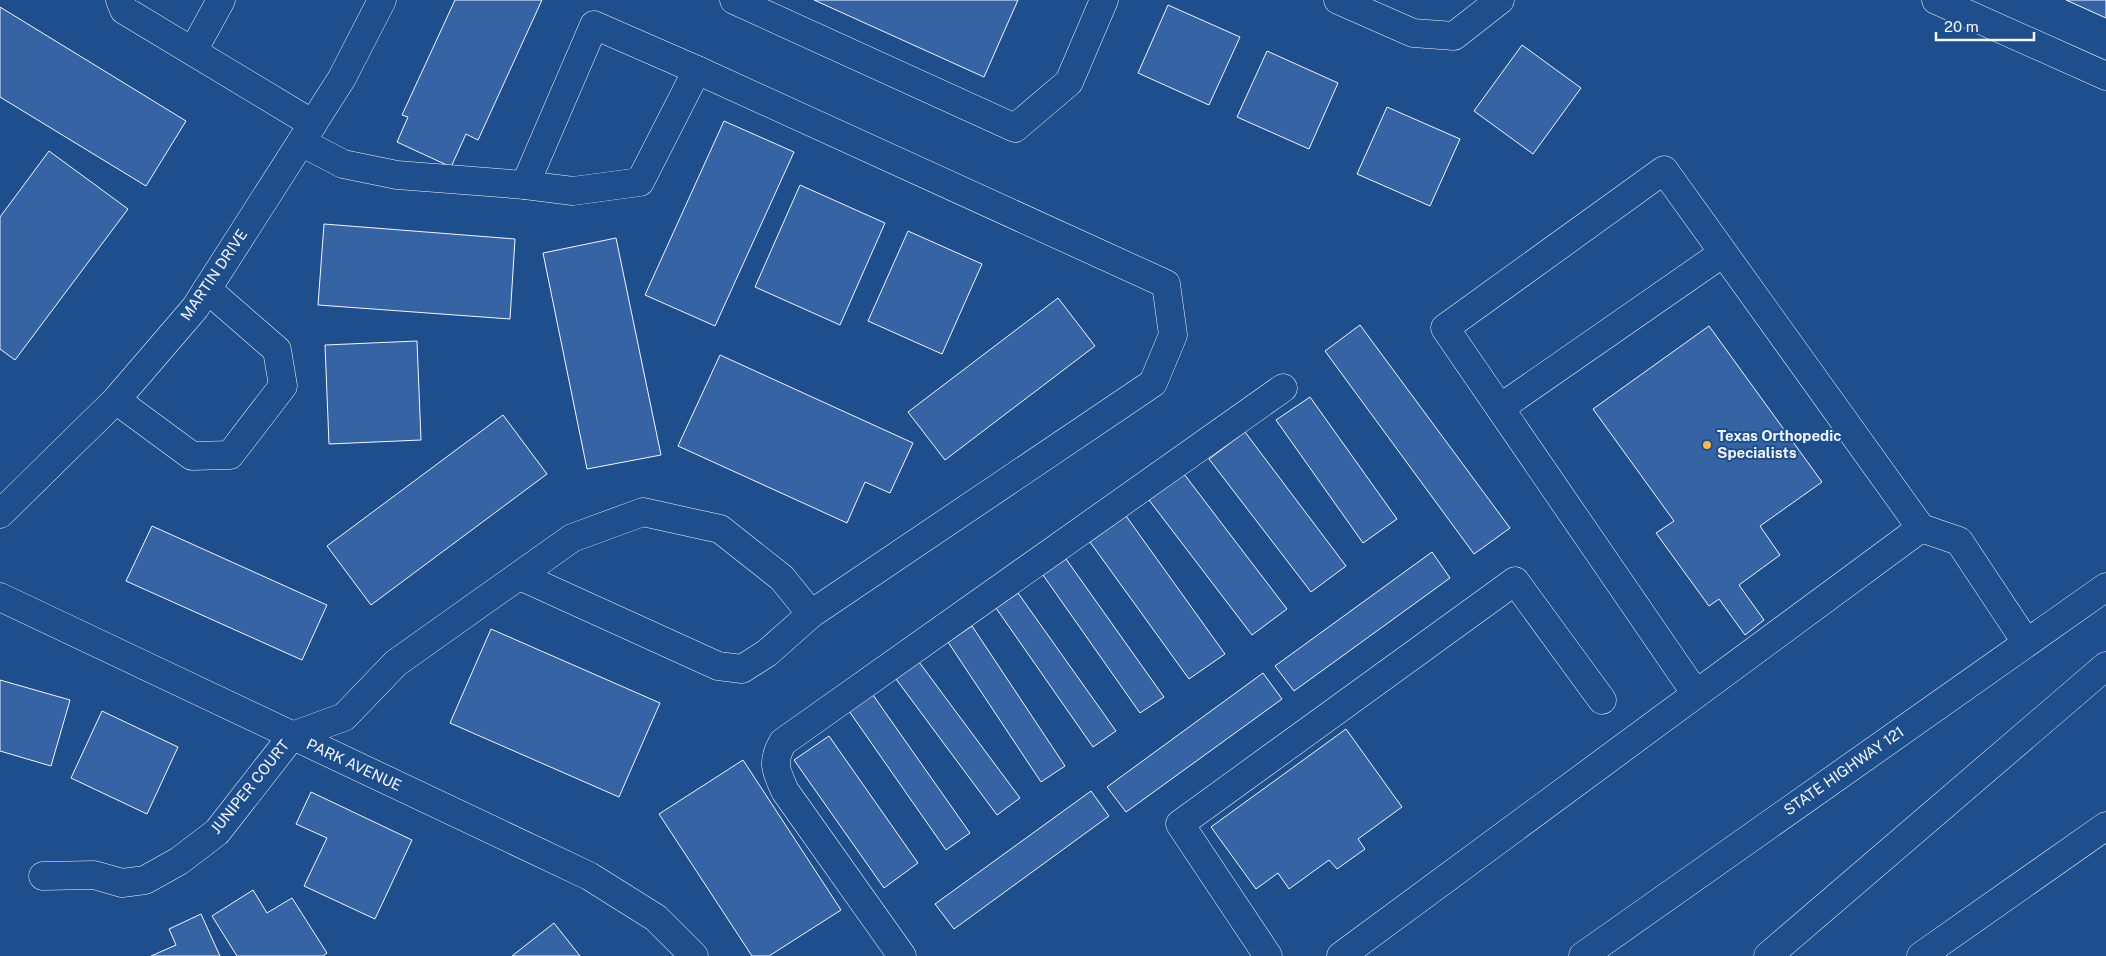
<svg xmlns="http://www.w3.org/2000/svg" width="2106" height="956" font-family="'Public Sans',sans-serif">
  <rect width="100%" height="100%" fill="#1f4e8c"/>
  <g fill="#3563a3" stroke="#f2f6ff">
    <path d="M455 0H542L478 140 466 134 451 167 397 142 408 117 402 115Z"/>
    <path d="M814 0H1018L984 77Z"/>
    <path d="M2066 0H2106V18Z"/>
    <path d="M1168 5 1240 37 1209 105 1138 73Z"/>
    <path d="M0 7 186 121 146 186 0 97Z"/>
    <path d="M1522 45 1581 88 1533 154 1474 111Z"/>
    <path d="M1267 51 1338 83 1309 149 1237 117Z"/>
    <path d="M1387 107 1460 139 1430 206 1357 174Z"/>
    <path d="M724 121 794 152 715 326 645 295Z"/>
    <path d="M49 151 128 209 15 360 0 349V217Z"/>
    <path d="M800 185 885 223 840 325 755 287Z"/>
    <path d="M324 224 515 239 510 319 318 305Z"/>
    <path d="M908 231 982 264 942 354 868 321Z"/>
    <path d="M616 238 661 455 587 469 543 253Z"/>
    <path d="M1058 298 1095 346 945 460 908 412Z"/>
    <path d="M1360 325 1510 528 1474 554 1325 351Z"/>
    <path d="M1709 326 1822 482 1760 526 1780 555 1739 585 1764 620 1745 635 1719 599 1709 606 1656 533 1674 521 1593 409Z"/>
    <path d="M417 341 421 440 329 444 325 345Z"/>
    <path d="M720 355 913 443 890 493 865 482 847 523 678 446Z"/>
    <path d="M1310 397 1397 519 1363 543 1276 420Z"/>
    <path d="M503 415 547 474 371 605 327 546Z"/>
    <path d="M1245 432 1346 566 1311 592 1209 459Z"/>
    <path d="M1184 474 1287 609 1252 635 1149 500Z"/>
    <path d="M1126 516 1225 654 1189 679 1090 542Z"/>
    <path d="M152 526 327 605 302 660 126 581Z"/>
    <path d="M1432 552 1450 578 1294 691 1275 666Z"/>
    <path d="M1066 559 1164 697 1140 713 1043 575Z"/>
    <path d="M1018 593 1116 731 1093 747 996 608Z"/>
    <path d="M972 626 1065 766 1041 782 948 642Z"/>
    <path d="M491 629 660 703 619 797 450 723Z"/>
    <path d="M919 662 1020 798 997 815 896 679Z"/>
    <path d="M1263 673 1282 699 1126 812 1107 787Z"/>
    <path d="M0 680 70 700 51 766 0 751Z"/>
    <path d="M873 695 970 833 946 850 849 711Z"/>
    <path d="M102 711 178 747 147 814 71 778Z"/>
    <path d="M1346 729 1402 807 1358 839 1365 849 1337 869 1329 860 1289 889 1278 873 1256 889 1211 827Z"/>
    <path d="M829 736 918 863 884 888 794 760Z"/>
    <path d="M743 760 841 910 769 956H752L659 814Z"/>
    <path d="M1091 791 1109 816 954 929 935 904Z"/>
    <path d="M311 792 412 840 375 919 304 886 327 838 296 824Z"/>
    <path d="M253 890 267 913 292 898 327 953 323 956H237L212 916Z"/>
    <path d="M201 914 220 956H151L176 945 169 929Z"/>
    <path d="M554 923 580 956H512Z"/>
  </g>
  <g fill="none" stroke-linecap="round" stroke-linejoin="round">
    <g stroke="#f2f6ff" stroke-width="29">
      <g id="minor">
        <path d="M120 0 124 10 313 124"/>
        <path d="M734 0 1015 128 1069 82 1104 0"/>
        <path d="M1338 0 1413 33 1454 36 1500 0"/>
        <path d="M1936 0 2106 76"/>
        <path d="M193 51 221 0"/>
        <path d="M525 185 594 25 697 70"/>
        <path d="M116 400 192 456 230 455 283 386 277 350 207 289"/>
        <path d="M1500 408 1723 253"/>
        <path d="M0 514 116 400 195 308 342 78 382 0"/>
        <path d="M1921 528 1959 541 2026 642"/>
        <path d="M520 576 718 666 742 669 767 653 811 614"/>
        <path d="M0 597 589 876 656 918 694 956"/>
        <path d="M43 876 94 875 122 883 145 880 179 861 217 832 292 736 344 717 396 663 572 538 643 512 720 529 782 578 811 614 1153 383 1173 335 1166 284 697 70 640 182 573 191 525 185 397 175 343 164 301 142"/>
        <path d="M902 956 785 791C776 771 771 762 783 742L1283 388"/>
        <path d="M1268 956 1180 824 1515 581 1602 700"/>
        <path d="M1341 956 1921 528 1664 170 1445 328 1696 694"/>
      </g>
    </g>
    <g stroke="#f2f6ff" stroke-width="29">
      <path id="major" d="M1583 956 2106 587"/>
    </g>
    <g stroke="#f2f6ff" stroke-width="29">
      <g id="highway">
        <path d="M1768 956 2106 666"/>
        <path d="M1921 956 2106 826"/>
      </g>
    </g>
    <use href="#minor" stroke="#1f4e8c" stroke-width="28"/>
    <use href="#major" stroke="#1f4e8c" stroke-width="28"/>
    <use href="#highway" stroke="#1f4e8c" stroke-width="28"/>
  </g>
  <circle fill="#ffb74d" stroke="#1f4e8c" stroke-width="2" cx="1707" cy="445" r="5"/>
  <g text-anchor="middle" stroke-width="4" stroke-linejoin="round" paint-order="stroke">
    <g font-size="15" fill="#f2f6ff" stroke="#1f4e8c">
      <text transform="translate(214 275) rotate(-56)" y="5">MARTIN DRIVE</text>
      <text transform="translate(354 765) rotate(25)" y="5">PARK AVENUE</text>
      <text transform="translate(1844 771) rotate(-35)" y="5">STATE HIGHWAY 121</text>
      <text transform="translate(250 787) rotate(-51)" y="5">JUNIPER COURT</text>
    </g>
    <g font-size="15" font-weight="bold" fill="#f2f6ff" stroke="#1f4e8c" text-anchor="start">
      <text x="1717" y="441">Texas Orthopedic<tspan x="1717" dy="17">Specialists</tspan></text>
    </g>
  </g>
  <path d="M1936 32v8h98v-8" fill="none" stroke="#f2f6ff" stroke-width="2.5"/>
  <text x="1944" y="32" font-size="15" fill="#f2f6ff" stroke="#1f4e8c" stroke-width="4" paint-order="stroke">20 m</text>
</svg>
